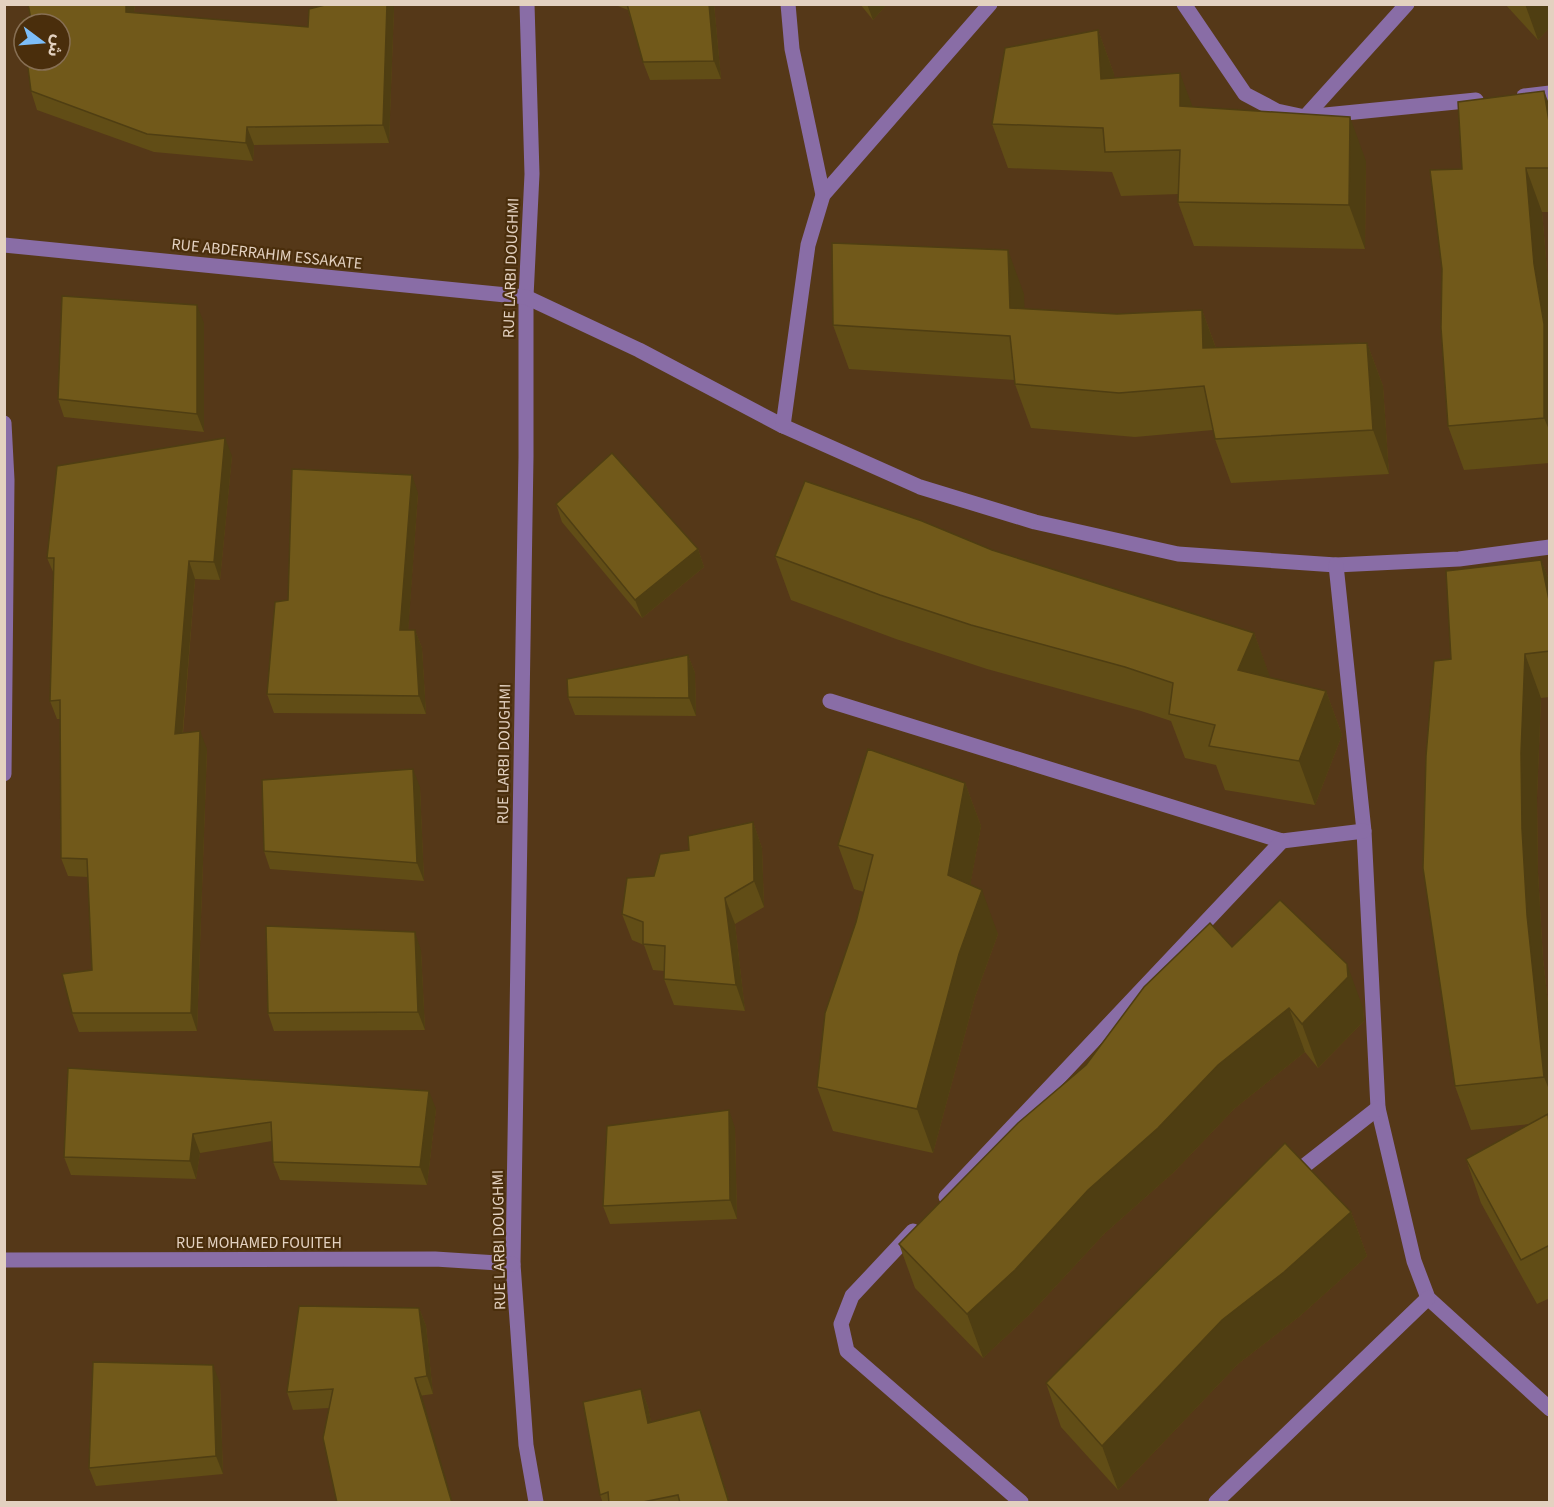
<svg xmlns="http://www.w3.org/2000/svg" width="1554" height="1507" font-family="'Source Sans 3','Noto Sans Arabic',sans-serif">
  <rect width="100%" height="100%" fill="#553818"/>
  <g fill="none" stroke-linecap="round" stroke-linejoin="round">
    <g stroke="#896da6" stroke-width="15">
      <path d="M527 4 532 174 526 297V457L513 1264 526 1445 536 1502"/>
      <path d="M788 4 792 49 823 195"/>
      <path d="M1184 4 1245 94 1277 111 1305 117 1476 100"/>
      <path d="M1524 96 1550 93"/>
      <path d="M1305 117 1407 4"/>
      <path d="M4 245 526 297 639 350 783 426 920 487 1035 522 1178 554 1336 565 1459 559 1550 547"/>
      <path d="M4 423 7 480 4 774"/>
      <path d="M783 426 808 245 823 195 990 4"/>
      <path d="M1336 565 1364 831 1378 1108 1414 1261 1428 1298 1550 1409"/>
      <path d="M830 701 1282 841 1364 831"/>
      <path d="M1289 1178 1378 1108"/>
      <path d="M946 1197 1282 841"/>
      <path d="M913 1231 852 1296 841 1324 847 1351 1021 1502"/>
      <path d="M4 1260 435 1259 513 1264"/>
      <path d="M1216 1502 1428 1298"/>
    </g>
  </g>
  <g fill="#614d16">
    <path d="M28 4H135L134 13 308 27 394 8 389 143 254 145 253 161 154 152 37 110 31 91V19Z"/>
    <path d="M613 4H714L721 79 650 80 643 62 628 10Z"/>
    <path d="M860 4H887L873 20Z"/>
    <path d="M1505 4H1550V27L1538 40Z"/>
    <path d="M1098 30 1114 74V78L1193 107 1366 161 1365 249 1194 246 1178 202 1179 194 1121 196 1112 172 1008 168 992 124Z"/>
    <path d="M1550 106V212H1542L1550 305V463L1464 470 1448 426 1442 269 1462 169Z"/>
    <path d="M1024 294V309L1117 314 1202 310 1216 348 1367 343 1383 386 1389 474 1231 483 1215 439 1213 430 1135 437 1031 428 1015 384V380L849 369 833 325Z"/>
    <path d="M204 323V432L64 417 58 399Z"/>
    <path d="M232 456 220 580 195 579 183 733 207 749 197 1031 79 1032 72 1013 92 970 88 877 68 876 61 858 60 719H57L50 701 54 574 47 558Z"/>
    <path d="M418 493 408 630H415L422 648 426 714 274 713 267 694 288 600Z"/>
    <path d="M556 504 698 549 704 567 642 618 562 522Z"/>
    <path d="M992 550 1254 633 1270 678 1326 691 1342 735 1315 805 1225 790 1216 765 1185 758 1171 721 1141 711 987 669 896 639 791 600 775 556Z"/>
    <path d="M1541 560 1550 582V697L1541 698 1537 797 1538 873 1543 959 1550 1021V1298L1537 1304 1481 1203 1466 1159 1530 1124 1471 1130 1455 1086 1451 659Z"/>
    <path d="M688 655 695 673 696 716 575 715 568 697Z"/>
    <path d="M965 783 981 826 970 885 998 934 975 997 933 1153 833 1131 817 1087 864 892 854 889 838 845Z"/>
    <path d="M420 787 424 881 270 869 264 851Z"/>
    <path d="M753 822 762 848 764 907 735 924 745 1011 674 1005 664 979V971L653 970 644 945 632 940 622 914 654 876 689 850Z"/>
    <path d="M1232 947 1363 1008 1364 1021 1318 1068 1305 1052 1234 1109 1174 1172 1104 1234 1031 1313 983 1358 915 1288 899 1244Z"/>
    <path d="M421 950 425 1030 274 1031 268 1013Z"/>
    <path d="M68 1068 436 1109 427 1185 280 1180 273 1162 272 1141 200 1153 196 1179 71 1175 64 1157Z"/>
    <path d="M735 1128 737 1219 610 1224 603 1206Z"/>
    <path d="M1351 1212 1367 1256 1300 1316 1238 1364 1118 1490 1061 1427 1046 1383Z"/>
    <path d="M419 1308 426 1326 433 1394 329 1408 293 1410 287 1392Z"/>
    <path d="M220 1383 223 1474 96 1486 89 1468Z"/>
    <path d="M641 1389 648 1407 651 1422 700 1410 730 1503H603L600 1495Z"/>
  </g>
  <g fill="#4f3e12">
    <path d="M126 4H135L132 30 126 12Z"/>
    <path d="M387 4H393L394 8 389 143 383 125Z"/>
    <path d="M709 4H714L721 79 714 61Z"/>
    <path d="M867 4H887L873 20Z"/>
    <path d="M1525 4H1550V27L1538 40Z"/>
    <path d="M1098 30 1114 74 1117 123 1101 79Z"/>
    <path d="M1180 73 1196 116 1180 106Z"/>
    <path d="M1544 91 1550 106V128Z"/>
    <path d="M1350 117 1366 161 1365 249 1349 205Z"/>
    <path d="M247 127 254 145 253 161 246 143Z"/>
    <path d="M1526 168 1542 212 1550 305V432L1544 418Z"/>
    <path d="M1008 250 1024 294 1026 352 1010 308Z"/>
    <path d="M197 305 204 323V432L197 414Z"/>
    <path d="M1202 310 1218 354 1203 348Z"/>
    <path d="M1367 343 1383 386 1389 474 1373 430Z"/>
    <path d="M225 438 232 456 220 580 214 562Z"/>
    <path d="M412 475 418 493 407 648 400 630Z"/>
    <path d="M698 549 704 567 642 618 635 600Z"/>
    <path d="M1541 560 1550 582V605Z"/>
    <path d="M189 561 195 579 181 752 175 734Z"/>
    <path d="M415 630 422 648 426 714 419 696Z"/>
    <path d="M1254 633 1270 677 1254 714 1238 670Z"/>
    <path d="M1525 654 1541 698 1537 797 1538 873 1543 959 1550 1021V1092L1544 1077 1527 915 1522 829 1521 753Z"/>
    <path d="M688 655 695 673 696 716 689 698Z"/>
    <path d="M1326 691 1342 735 1315 805 1299 761Z"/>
    <path d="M200 731 207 749 197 1031 191 1013Z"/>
    <path d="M413 769 420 787 424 881 417 863Z"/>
    <path d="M965 783 981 826 964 919 948 875Z"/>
    <path d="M753 822 762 848 764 907 754 881Z"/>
    <path d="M982 890 998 934 975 997 933 1153 917 1109 959 954Z"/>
    <path d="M725 898 735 924 745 1011 736 985Z"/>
    <path d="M415 932 421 950 425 1030 418 1012Z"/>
    <path d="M1347 964 1363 1008 1364 1021 1318 1068 1302 1024Z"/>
    <path d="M1289 1008 1305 1052 1234 1109 1174 1172 1104 1234 1031 1313 983 1358 967 1314 1088 1190 1218 1065Z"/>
    <path d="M429 1091 436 1109 427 1185 420 1167Z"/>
    <path d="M729 1110 735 1128 737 1219 730 1200Z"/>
    <path d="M193 1134 200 1153 196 1179 190 1161Z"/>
    <path d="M1351 1212 1367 1256 1300 1316 1238 1364 1118 1490 1102 1446 1222 1320Z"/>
    <path d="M419 1308 426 1326 433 1394 427 1376Z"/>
    <path d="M213 1365 220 1383 223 1474 216 1456Z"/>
    <path d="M415 1378 422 1396 453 1503H452Z"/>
    <path d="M641 1389 648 1407 655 1441 648 1423Z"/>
    <path d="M700 1410 706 1428 730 1503H729Z"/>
  </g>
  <g fill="#71591a" stroke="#4f3e12" stroke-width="1.5">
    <path d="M28 4H126V12L308 27 309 9 329 4H387L383 125 247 127 246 143 147 134 31 91 27 60H60V24H24V32L23 19H31Z"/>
    <path d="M627 4H709L714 61 643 62Z"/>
    <path d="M1098 30 1101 79 1180 73V106L1350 117 1349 205 1178 202 1180 150 1105 152 1103 128 992 124 1005 48Z"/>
    <path d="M1544 91 1550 128V168H1526L1534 264 1544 324V418L1448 426 1441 328 1442 269 1430 170 1462 169 1458 102Z"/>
    <path d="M832 243 1008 250 1010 308 1117 314 1202 310 1203 348 1367 343 1373 430 1215 439 1204 386 1119 393 1015 384 1010 336 833 325Z"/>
    <path d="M62 296 197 305V414L58 399Z"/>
    <path d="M225 438 214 562 189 561 175 734 200 731 191 1013H72L62 974 92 970 87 859 61 858 60 700 50 701 54 558H47L57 466Z"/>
    <path d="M612 453 698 549 635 600 556 504Z"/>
    <path d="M292 469 412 475 400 630H415L419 696 267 694 275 602 288 600Z"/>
    <path d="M805 481 922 521 992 550 1254 633 1238 670 1326 691 1299 761 1209 746 1215 725 1169 714 1173 683 1125 667 971 625 880 595 775 556Z"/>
    <path d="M1541 560 1550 605V651L1525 654 1521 753 1522 829 1527 915 1544 1077 1455 1086 1423 868 1426 756 1434 661 1451 659 1446 571Z"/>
    <path d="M688 655 689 698 568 697 567 679Z"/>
    <path d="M868 749 965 783 948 875 982 890 959 954 917 1109 817 1087 825 1013 856 922 873 855 838 845Z"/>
    <path d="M413 769 417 863 264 851 262 780Z"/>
    <path d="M753 822 754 881 725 898 736 985 664 979 665 946 643 944V922L622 914 627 878 654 876 660 854 689 850 688 836Z"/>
    <path d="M1280 900 1347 964 1348 977 1302 1024 1289 1008 1218 1065 1158 1128 1088 1190 1015 1270 967 1314 899 1244 1018 1123 1086 1065 1144 987 1210 923 1232 947Z"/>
    <path d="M266 926 415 932 418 1012 268 1013Z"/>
    <path d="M68 1068 429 1091 420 1167 273 1162 271 1122 193 1134 190 1161 64 1157Z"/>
    <path d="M729 1110 730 1200 603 1206 607 1126Z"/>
    <path d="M1548 1114 1550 1132V1245L1521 1260 1466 1159Z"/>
    <path d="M1285 1143 1351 1212 1284 1272 1222 1320 1102 1446 1046 1383Z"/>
    <path d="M299 1306 419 1308 427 1376 415 1378 452 1503H337L323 1438 333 1389 287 1392Z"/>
    <path d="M93 1362 213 1365 216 1456 89 1468Z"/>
    <path d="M641 1389 648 1423 700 1410 729 1503H680L678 1495 638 1503H609L608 1492 600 1495 583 1402Z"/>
  </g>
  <g text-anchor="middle" stroke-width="4.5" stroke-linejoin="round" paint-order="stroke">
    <g font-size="16" fill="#e3d1c0" stroke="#4a2e0c">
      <text transform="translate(267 253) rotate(6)" y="6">RUE ABDERRAHIM ESSAKATE</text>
      <text transform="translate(510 268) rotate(-88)" y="6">RUE LARBI DOUGHMI</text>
      <text transform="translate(503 754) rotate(-89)" y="6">RUE LARBI DOUGHMI</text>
      <text transform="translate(498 1240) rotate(-91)" y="6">RUE LARBI DOUGHMI</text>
      <text x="259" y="1248">RUE MOHAMED FOUITEH</text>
    </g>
  </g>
  <rect width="1554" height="1507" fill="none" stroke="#e3d1c0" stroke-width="12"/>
  <g transform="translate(42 42) rotate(106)"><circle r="28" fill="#4a2e0c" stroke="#876f54" stroke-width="1.5"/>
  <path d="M0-4.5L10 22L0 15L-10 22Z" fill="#7dbef9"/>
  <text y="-9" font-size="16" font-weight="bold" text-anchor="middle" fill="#e3d1c0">ش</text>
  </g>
</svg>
